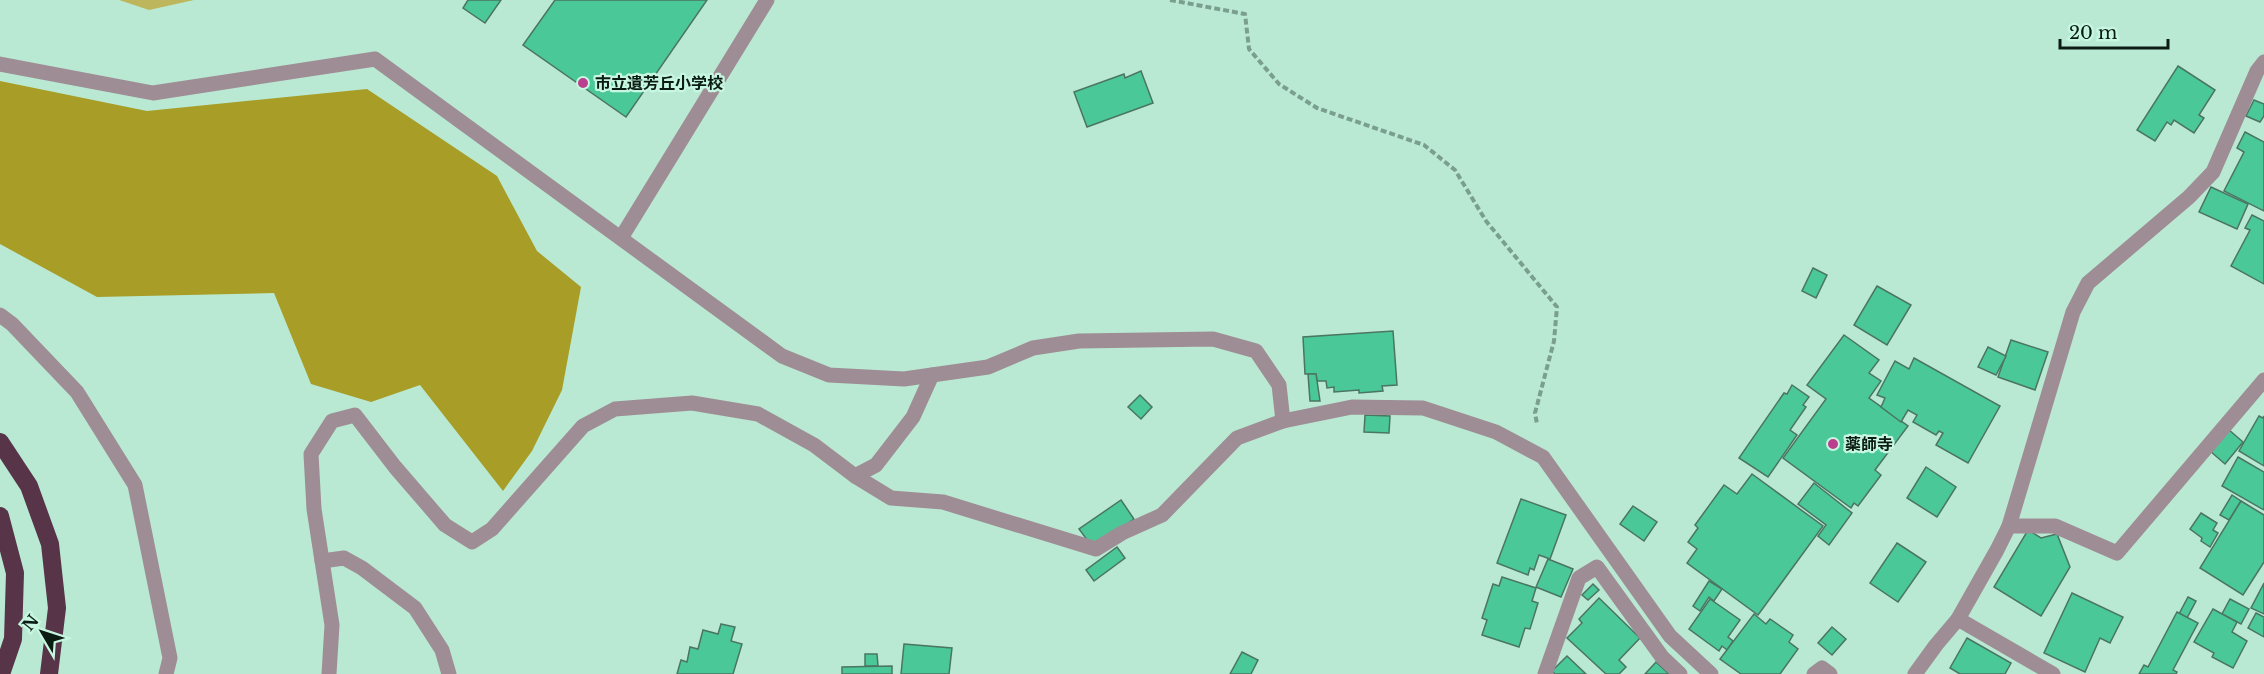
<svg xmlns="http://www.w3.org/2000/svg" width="2264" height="674" font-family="'Libre Baskerville','Noto Sans JP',serif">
  <rect width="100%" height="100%" fill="#bae9d3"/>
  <path fill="#bdb65d" d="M119 0H194L149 10Z"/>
  <path fill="#a79d27" d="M0 81 147 111 367 89 497 176 537 251 581 287 562 390 532 451 503 491 420 385 371 402 311 384 274 293 97 297 0 244Z"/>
  <g fill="#4ac898" stroke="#4a7562" stroke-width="1.5">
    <path d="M468 0H501L485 23 463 8Z"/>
    <path d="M555 0H707L626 117 523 45Z"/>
    <path d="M2178 66 2215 90 2199 115 2204 118 2194 133 2174 120 2171 125 2167 122 2155 141 2137 130Z"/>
    <path d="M1141 71 1153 103 1087 127 1074 92 1124 74 1125 78Z"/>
    <path d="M2254 100 2264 104V116L2260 122 2246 116Z"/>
    <path d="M2245 132 2264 142V211L2224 191 2244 152 2237 148Z"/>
    <path d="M2211 187 2248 204 2237 229 2199 212Z"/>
    <path d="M2252 215 2264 221V284L2231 266 2250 230 2245 228Z"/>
    <path d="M1813 268 1827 275 1816 298 1802 291Z"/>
    <path d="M1877 286 1911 305 1887 345 1854 325Z"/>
    <path d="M1393 331 1397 385 1382 386 1383 391 1359 393V390L1334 392V387L1327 388 1326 381H1317L1316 374H1305L1303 337Z"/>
    <path d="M1844 335 1879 360 1869 373 1881 381 1869 398 1908 426 1875 470 1881 475 1858 506 1854 503 1851 508 1783 458 1826 399 1807 385Z"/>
    <path d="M2011 340 2048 352 2035 390 1998 377Z"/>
    <path d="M1988 347 2006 356 1996 375 1978 367Z"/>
    <path d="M1914 358 2000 406 1968 463 1936 445 1943 433 1939 431 1936 435 1913 422 1917 415 1908 410 1901 422 1881 407 1885 398 1877 395 1895 361 1909 369Z"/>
    <path d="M1308 374H1316L1320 401H1310Z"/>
    <path d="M1792 385 1809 397 1803 405 1806 407 1790 430 1797 435 1768 477 1739 458 1784 393 1787 394Z"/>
    <path d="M1140 395 1152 407 1141 419 1128 407Z"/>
    <path d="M1365 415 1390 416 1389 433 1364 432Z"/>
    <path d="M2259 416 2263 418 2264 416V466L2239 451Z"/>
    <path d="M2228 429 2243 442 2225 464 2210 451Z"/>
    <path d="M2238 457 2264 472V510L2222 486Z"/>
    <path d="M1926 467 1956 487 1937 517 1907 498Z"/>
    <path d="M1752 474 1823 526 1758 615 1687 563 1697 549 1688 542 1698 528 1695 525 1724 485 1737 494Z"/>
    <path d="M1814 483 1852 513 1829 545 1818 536 1826 525 1798 504Z"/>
    <path d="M2232 495 2241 501 2229 520 2220 515Z"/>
    <path d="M1521 499 1566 515 1550 559 1539 555 1534 570 1530 568 1528 575 1497 563Z"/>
    <path d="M1121 500 1134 519 1093 548 1079 529Z"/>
    <path d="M2241 501 2264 515V562L2243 595 2200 568Z"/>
    <path d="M1633 506 1657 522 1644 541 1620 524Z"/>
    <path d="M2201 513 2217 523 2213 530 2218 533 2210 547 2201 541 2202 538 2190 529Z"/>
    <path d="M2028 530 2041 538 2057 534 2070 567 2041 616 1994 587Z"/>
    <path d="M1897 543 1926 562 1898 602 1870 583Z"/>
    <path d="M1117 547 1125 558 1094 581 1086 570Z"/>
    <path d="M1548 559 1573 569 1561 597 1536 587Z"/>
    <path d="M1502 577 1536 588 1532 601 1538 603 1530 629 1525 628 1519 647 1482 635 1487 620 1482 618 1493 584 1499 586Z"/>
    <path d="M1709 581 1722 589 1714 601 1709 597 1700 611 1693 606Z"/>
    <path d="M2264 583V614L2251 608Z"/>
    <path d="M1593 584 1599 590 1588 600 1582 595Z"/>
    <path d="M2072 593 2123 617 2110 643 2100 638 2085 672 2044 653Z"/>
    <path d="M2188 597 2196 601 2187 618 2179 614Z"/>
    <path d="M1599 598 1640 638 1619 660 1626 667 1619 674H1606L1567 638 1582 623 1579 619Z"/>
    <path d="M1710 599 1740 620 1728 637 1733 641 1727 650 1722 646 1719 651 1689 629Z"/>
    <path d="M2230 599 2249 609 2241 624 2222 614Z"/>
    <path d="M2213 609 2237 622 2232 632 2247 641 2233 668 2212 657 2214 653 2194 642Z"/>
    <path d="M2177 612 2198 623 2173 670 2177 672 2176 674H2139L2144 665 2148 667Z"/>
    <path d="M2256 613 2264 617V637L2248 628Z"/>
    <path d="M1754 614 1766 624 1770 619 1793 635 1789 642 1798 649 1780 674H1741L1720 659Z"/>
    <path d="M721 624 735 627 731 641 742 644 733 674H677L681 660 687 662 690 647 698 649 703 630 718 634Z"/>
    <path d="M1832 627 1846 639 1832 655 1818 643Z"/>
    <path d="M1967 638 2011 663 2005 674H1960L1950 668Z"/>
    <path d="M904 644 952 648 949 674H901Z"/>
    <path d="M1242 652 1258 660 1251 674H1230Z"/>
    <path d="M865 654H877L878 666H865Z"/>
    <path d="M1567 656 1586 674H1555L1552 671Z"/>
    <path d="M1656 662 1669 674H1645Z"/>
    <path d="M892 666V674H842V667Z"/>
  </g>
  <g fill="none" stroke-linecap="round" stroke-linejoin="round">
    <path stroke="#7a9f8e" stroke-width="4" stroke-dasharray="6 3" stroke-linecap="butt" d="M1170 0 1245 14 1249 49 1279 84 1317 108 1424 145 1455 170 1486 221 1557 307 1554 341 1535 413 1537 424"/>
    <g stroke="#9f8d96" stroke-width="15">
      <path d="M0 64 153 93 375 59 782 356 829 375 904 379 988 367 1033 348 1079 341 1213 339 1256 351 1279 385 1283 421"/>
      <path d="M621 238 767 0"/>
      <path d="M0 315 12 324 77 392 135 485 170 658 166 674"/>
      <path d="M855 476 891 498 943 502 1096 549 1122 533 1162 515 1237 438 1283 421 1352 407 1423 408 1496 432 1543 457 1670 636 1711 674"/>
      <path d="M2009 526H2055L2117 553 2264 380"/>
      <path d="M322 561 344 558 362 568 415 608 442 650 449 674"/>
      <path d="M1958 619 2053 674"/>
      <path d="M329 674 332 625 314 509 311 454 332 421 355 415 395 467 445 525 472 542 492 529 583 426 615 409 692 403 758 414 814 445 855 476 876 465 913 417 932 375"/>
      <path d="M1545 674 1579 578 1597 567 1662 657 1680 674"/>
      <path d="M1814 674 1822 668 1830 674"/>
      <path d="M1915 674 1936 645 1958 619 1997 550 2009 526 2073 312 2088 283 2189 197 2213 172 2257 71 2264 62"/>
    </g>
    <g stroke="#573448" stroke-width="18">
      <path d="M0 442 29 486 50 544 57 608 49 674"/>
      <path d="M0 516 15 573 13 639 1 674"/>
    </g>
  </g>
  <g fill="#ba3f8f" stroke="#c7f7e0" stroke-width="2">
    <circle cx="583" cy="83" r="6"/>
    <circle cx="1833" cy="444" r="6"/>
  </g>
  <g text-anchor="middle" stroke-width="4.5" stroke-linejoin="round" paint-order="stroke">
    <g font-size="16" font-weight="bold" fill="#0a1c14" stroke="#c7f7e0" text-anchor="start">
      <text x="595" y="89">市立遺芳丘小学校</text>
      <text x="1845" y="450">薬師寺</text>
    </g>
  </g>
  <g transform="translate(42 632) rotate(309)" stroke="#c7f7e0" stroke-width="4.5" paint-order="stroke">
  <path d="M0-4.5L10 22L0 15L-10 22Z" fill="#0a1c14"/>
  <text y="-9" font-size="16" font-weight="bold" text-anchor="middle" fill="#0a1c14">N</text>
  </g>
  <path d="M2060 39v9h108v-9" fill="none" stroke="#0a1c14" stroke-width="3"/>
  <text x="2069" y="39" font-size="18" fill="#0a1c14" stroke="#c7f7e0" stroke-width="4.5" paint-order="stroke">20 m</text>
</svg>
